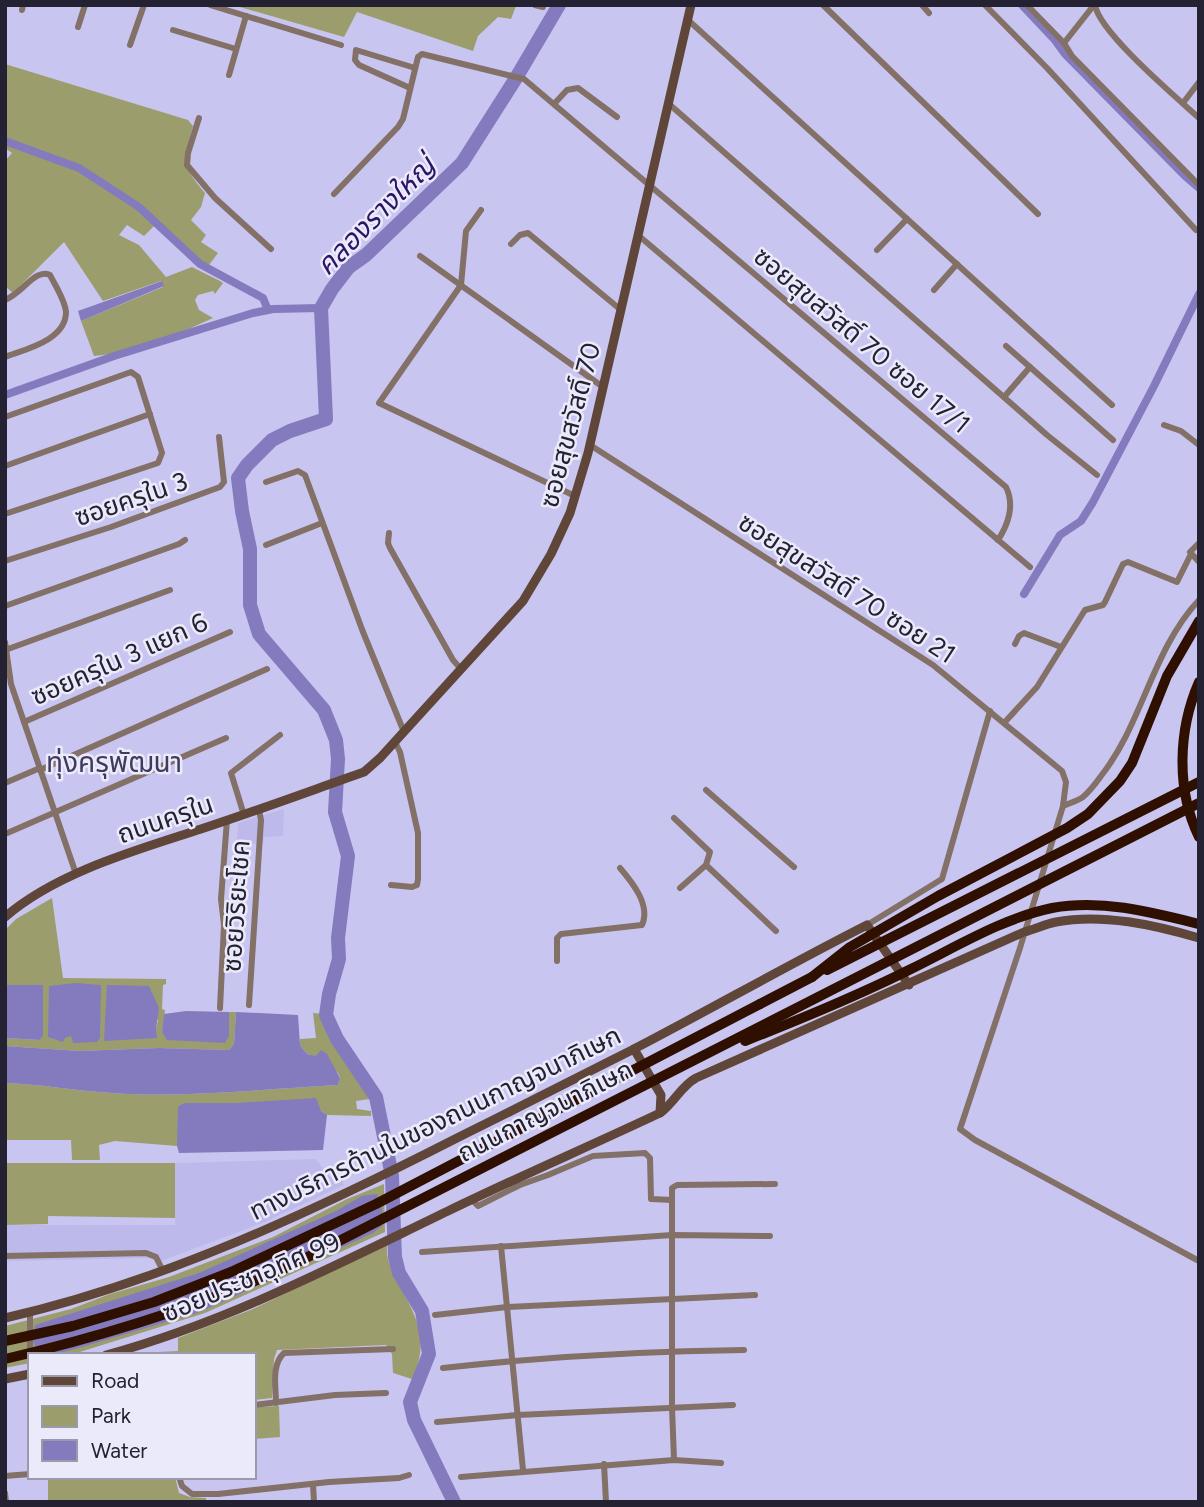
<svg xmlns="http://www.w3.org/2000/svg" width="1204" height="1507" font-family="Figtree,'Noto Sans Thai',sans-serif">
  <rect width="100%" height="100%" fill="#c9c5f1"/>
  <g fill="#bdb9eb">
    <path d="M284 809 283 836 264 837 263 844 237 843 238 823Z"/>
    <path d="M316 1159 330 1177 342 1176 344 1185 267 1221 161 1261 148 1258 5 1261V1225H175V1163Z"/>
  </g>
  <g fill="#9c9d6d" fill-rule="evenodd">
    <path d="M233 5H515L516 6 511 19 498 17 478 36 473 51 357 12 344 37Z"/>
    <path d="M5 64 188 120 193 126C183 162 181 164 205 193L201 207 191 220 206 235 201 242 218 253 206 269 191 259 155 225 144 236 127 225 119 235 139 245 166 277 192 267 220 281 223 283 215 294 213 291 198 295 195 300 199 310 213 318 162 341 145 343 111 354 94 356 81 321 163 287 161 281 103 301 64 242 13 293 5 286V161L12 153 5 148Z"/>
    <path d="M52 898 63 978 166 979V984L163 985 162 1009 165 1010 162 1032 229 1036V1012H236L234 1044 229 1050 159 1048 80 1051 5 1046V1038L39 1040 43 985H5V930L16 919ZM107 985 158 1020 156 1029 107 1003Z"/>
    <path d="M313 1013 324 1014 370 1099 356 1101 357 1109 371 1111V1116L327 1115 321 1111 238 1103H184L177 1146 115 1141 99 1145 100 1160H72L71 1140H5V1083C41 1084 76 1091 112 1093 187 1098 263 1089 338 1085L340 1077C335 1065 320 1057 307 1054L300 1045V1039L316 1038Z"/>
    <path d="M5 1163H175V1218L48 1216V1224L5 1225Z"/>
    <path d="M384 1184 385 1232 205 1313 70 1355H30V1363L5 1368V1326L71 1309 110 1294 169 1277 273 1237 347 1199Z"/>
    <path d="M387 1245C386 1258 390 1265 395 1276 414 1315 432 1335 412 1379L393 1373 392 1354 386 1345 277 1350 274 1359 272 1398 254 1400V1355H159L158 1352 178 1351V1338L253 1309Z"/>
    <path d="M279 1406 280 1437 254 1439V1407Z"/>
    <path d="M51 1477H175L179 1493 190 1497 206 1498V1502H48V1478Z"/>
  </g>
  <g fill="#837bbd">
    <path d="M162 281 164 286 81 321 78 311Z"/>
    <path d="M76 983 101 985 100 1038 97 1042 73 1043 71 1036 65 1038 63 1042 48 1037 49 986Z"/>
    <path d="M5 985H43V1036L39 1040 5 1038Z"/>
    <path d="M107 985 149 986 159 1008 156 1029 157 1038 104 1041Z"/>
    <path d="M186 1011 229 1012V1036L225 1043 167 1040 162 1032 164 1014Z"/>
    <path d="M236 1012 298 1015 300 1045 307 1054 316 1056 321 1050 327 1054 340 1078 338 1085C263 1089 187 1098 112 1093 76 1091 41 1084 5 1083V1046L80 1051 159 1048 229 1050 234 1044Z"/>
    <path d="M316 1098 321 1111 327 1115 323 1150 179 1153 177 1146 178 1107 184 1103H238Z"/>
    <path d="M377 1194 382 1209V1226L373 1233 200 1312 75 1349 51 1355H38L33 1341 35 1325 199 1273 336 1211 362 1196Z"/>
  </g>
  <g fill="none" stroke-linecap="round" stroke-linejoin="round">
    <g stroke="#837bbd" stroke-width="8">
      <path d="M1022 5 1054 39 1065 54 1185 176 1199 188"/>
      <path d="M5 141 79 168 139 207 200 264 263 298 268 310"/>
      <path d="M5 395 114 356 253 313 273 309 321 308"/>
      <path d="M1024 594 1060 535 1081 521 1093 502 1154 386 1199 294"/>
    </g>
    <path stroke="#837bbd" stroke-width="14" d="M454 1502 414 1420 410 1402 429 1354 422 1311 399 1273 395 1257 392 1176 376 1097 337 1039 326 1015 329 994 339 959 338 938 348 856 335 812 338 759 336 740 324 710 259 634 250 605V549L242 511 238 478 247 465 272 440 290 431 326 419 321 308 332 289 349 267 366 255 462 163 516 78 559 5"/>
    <g stroke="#837067" stroke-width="6">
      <path d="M210 5 341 45"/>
      <path d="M535 5 543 7"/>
      <path d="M823 5 1038 214"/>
      <path d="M922 5 929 13"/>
      <path d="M985 5 1047 68 1196 230"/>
      <path d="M1027 5 1064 43 1072 56 1199 185"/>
      <path d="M1095 5C1099 32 1176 97 1199 118"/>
      <path d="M22 10 23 5"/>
      <path d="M688 20 1112 405"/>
      <path d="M78 27 85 5"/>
      <path d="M173 30 236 49"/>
      <path d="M1064 43 1094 5"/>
      <path d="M130 45 144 5"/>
      <path d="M229 75 246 16"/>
      <path d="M410 88 359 65 355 60 356 50 415 68"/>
      <path d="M1183 103 1199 82"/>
      <path d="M554 104 567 90 578 88 617 117"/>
      <path d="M669 104 1047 435 1097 475"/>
      <path d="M199 118 188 153 187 165 215 198 271 249"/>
      <path d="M334 194 398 127 403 119 418 57 422 54 524 79 1006 487C1015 505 1008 525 998 540"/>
      <path d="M481 210 466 231 461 285 379 403 575 496"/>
      <path d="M639 236 1030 567"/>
      <path d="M511 244 520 235 528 233 621 310"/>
      <path d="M877 250 907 219"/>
      <path d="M420 256 603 387"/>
      <path d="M934 290 957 264"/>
      <path d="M5 300C23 293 35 268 50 275 55 285 65 300 66 312 66 340 26 349 5 357"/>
      <path d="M1006 346 1113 440"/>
      <path d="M1004 397 1030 367"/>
      <path d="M5 417 131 372 138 377 162 453 158 463 5 514"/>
      <path d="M1164 425 1181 431 1199 445"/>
      <path d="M590 445 933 665 1062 771 1066 782 1063 806 1020 948 960 1129 975 1140 1199 1261"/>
      <path d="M5 466 150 414"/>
      <path d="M266 482 298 471 305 475 363 632 404 732"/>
      <path d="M389 533 388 543 390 548 453 660 461 669"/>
      <path d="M1199 543 1190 552 1199 562"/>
      <path d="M266 545 322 523"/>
      <path d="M5 561 111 527 220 487 224 482 219 437"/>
      <path d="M5 606 179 544 185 540"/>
      <path d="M5 642 11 684 76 874"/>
      <path d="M1015 644 1019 636 1024 633 1061 647"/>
      <path d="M8 649 170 590"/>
      <path d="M24 722 230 632"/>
      <path d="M1004 723 1037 687 1085 610 1103 605 1105 602 1123 564 1128 562 1177 582 1191 554"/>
      <path d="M40 770 267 669"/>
      <path d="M5 783 40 768"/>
      <path d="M706 790 794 867"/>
      <path d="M1063 806C1070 803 1077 801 1083 797 1090 791 1096 783 1101 776 1143 723 1152 650 1199 600"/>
      <path d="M244 815 231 773 280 735"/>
      <path d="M674 818 710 852 706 865 680 888"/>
      <path d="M5 834 226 738"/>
      <path d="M706 865 776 931"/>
      <path d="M391 885 412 887 417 885 418 879V833L400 752 395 742"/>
      <path d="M867 925 942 879 990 711"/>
      <path d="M557 961V938L561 934 642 925C651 905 632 882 620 868"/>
      <path d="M249 1005 261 820 259 810"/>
      <path d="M220 1008 224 925 221 899 227 820"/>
      <path d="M472 1200 478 1206 520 1185 548 1175 593 1156 645 1153 650 1158 651 1199 672 1200"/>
      <path d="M501 1246 523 1470"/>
      <path d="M422 1252 672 1235 770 1236"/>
      <path d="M5 1256 146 1253 156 1257 163 1271"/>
      <path d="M30 1312V1355"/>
      <path d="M435 1315 507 1307 755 1295"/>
      <path d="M443 1368C543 1357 643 1351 744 1350"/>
      <path d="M276 1403C276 1387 271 1365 284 1353L393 1349"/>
      <path d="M254 1405 335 1395 386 1393"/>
      <path d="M437 1422 518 1415 733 1405"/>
      <path d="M674 1460 672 1407V1188L677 1185 775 1184"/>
      <path d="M604 1464 606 1502"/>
      <path d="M5 1476 30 1474"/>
      <path d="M179 1477 182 1486 192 1494H218L329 1482 399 1478 409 1475"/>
      <path d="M461 1477 674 1460 721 1463"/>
      <path d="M313 1484 314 1502"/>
      <path d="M5 1493 6 1502"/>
    </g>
    <g stroke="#5f4639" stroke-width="9">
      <path d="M5 917C57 872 137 850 201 829 256 811 310 791 364 772L380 758 523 601 551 554 570 513 588 453 691 5"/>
      <path d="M634 1049 661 1095 660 1113"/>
      <path d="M5 1318C165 1281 312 1212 457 1138 516 1109 574 1079 632 1050 711 1009 788 965 867 925L909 985"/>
      <path d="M106 1355C227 1322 336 1265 448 1211 518 1177 590 1146 660 1113 674 1103 681 1086 696 1078L1024 932C1035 929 1046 924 1056 922 1102 913 1155 925 1199 938"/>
      <path d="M5 1379 30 1374"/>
    </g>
    <g stroke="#2f0f00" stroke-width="10">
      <path d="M1199 682C1178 730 1176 790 1199 837"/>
      <path d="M760 1004 812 977"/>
    </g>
    <g stroke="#2f0f00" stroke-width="10">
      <path d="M827 970 1199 782"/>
      <path d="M812 977 850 947 938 896 1067 828 1088 814 1120 781 1132 763 1167 676 1199 621"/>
      <path d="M745 1041C801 1019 857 996 911 969 956 947 1003 918 1052 908 1102 899 1151 912 1199 924"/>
      <path d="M5 1341 73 1326 154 1302 231 1272 376 1204 760 1004"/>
      <path d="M5 1359C103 1336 198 1307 290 1266L1199 803"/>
    </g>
  </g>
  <g text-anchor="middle" stroke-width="5" stroke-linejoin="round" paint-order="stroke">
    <g font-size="26" fill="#242232" stroke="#ebeafb">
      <text transform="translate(862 340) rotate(40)" y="9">ซอยสุขสวัสดิ์ 70 ซอย 17/1</text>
      <text transform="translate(570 425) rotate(-75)" y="9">ซอยสุขสวัสดิ์ 70</text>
      <text transform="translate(131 499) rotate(-19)" y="9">ซอยครุใน 3</text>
      <text transform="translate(847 588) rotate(33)" y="9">ซอยสุขสวัสดิ์ 70 ซอย 21</text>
      <text transform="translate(119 659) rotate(-24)" y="9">ซอยครุใน 3 แยก 6</text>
      <text transform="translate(165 819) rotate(-19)" y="9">ถนนครุใน</text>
      <text transform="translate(236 906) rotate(-86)" y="9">ซอยวิริยะโชค</text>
      <text transform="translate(545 1111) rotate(-27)" y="9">ถนนกาญจนาภิเษก</text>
      <text transform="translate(435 1123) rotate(-26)" y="9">ทางบริการด้านในของถนนกาญจนาภิเษก</text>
      <text transform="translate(251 1277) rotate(-23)" y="9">ซอยประชาอุทิศ 99</text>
    </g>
    <g font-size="28" font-style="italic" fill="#2c1564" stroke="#ebeafb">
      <text transform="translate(375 215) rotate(-45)" y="10">คลองรางใหญ่</text>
    </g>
    <g font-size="28" fill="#3f3a5e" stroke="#ebeafb">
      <text x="114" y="772">ทุ่งครุพัฒนา</text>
    </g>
  </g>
  <rect width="1204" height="1507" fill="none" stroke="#242232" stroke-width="14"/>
  <rect x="28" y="1353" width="228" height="126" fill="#ebeafb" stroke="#9b9aab" stroke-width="2"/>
  <rect x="42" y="1376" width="35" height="10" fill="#5f4639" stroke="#9b9aab" stroke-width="2"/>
  <text x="91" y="1388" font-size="21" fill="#242232">Road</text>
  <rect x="42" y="1406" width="35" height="21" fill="#9c9d6d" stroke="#9b9aab" stroke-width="2"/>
  <text x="91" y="1423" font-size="21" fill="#242232">Park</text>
  <rect x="42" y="1440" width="35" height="21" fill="#837bbd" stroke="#9b9aab" stroke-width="2"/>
  <text x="91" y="1458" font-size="21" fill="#242232">Water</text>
</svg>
